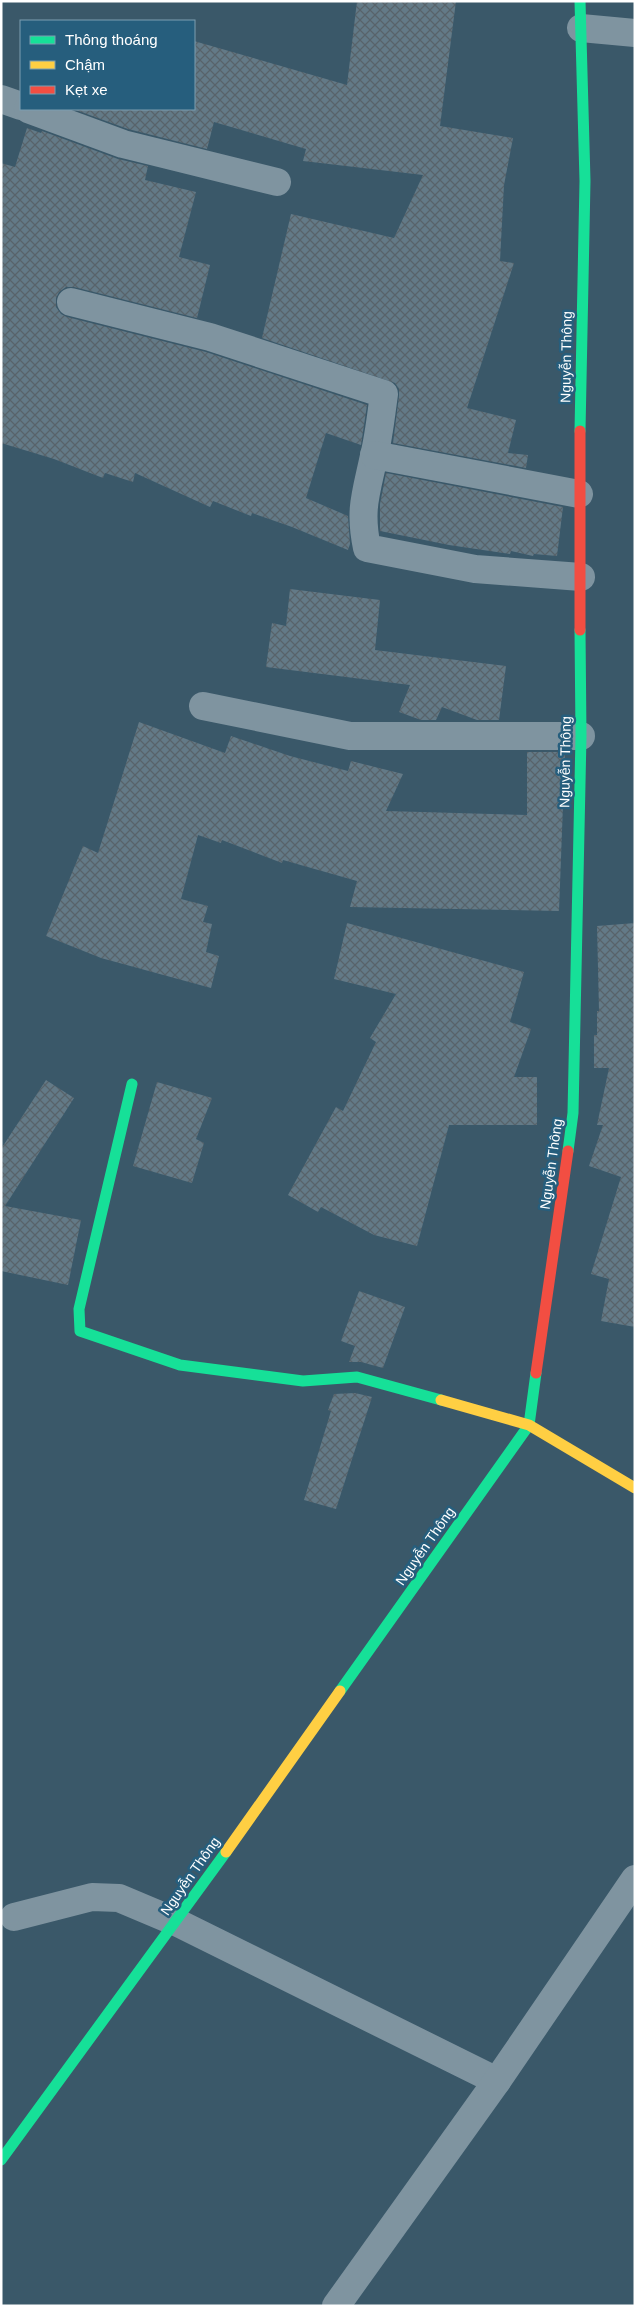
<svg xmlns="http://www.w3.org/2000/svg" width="636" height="2307" font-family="Helvetica,sans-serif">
  <defs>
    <pattern id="building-cross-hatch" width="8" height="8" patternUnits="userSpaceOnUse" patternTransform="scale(1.25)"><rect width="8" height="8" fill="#637a87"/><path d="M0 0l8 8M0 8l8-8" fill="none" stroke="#58636a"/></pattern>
  </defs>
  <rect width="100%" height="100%" fill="#3a5869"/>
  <g fill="url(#building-cross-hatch)">
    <path d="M357 1H456L440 126 513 138 504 185 500 261 514 263 467 408 516 420 508 453 528 455 526 468 393 443 399 396V389L395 383 262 338 291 214 394 238 423 175 303 161 306 149 214 122 207 149 128 129 73 109H194V41L347 85Z"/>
    <path d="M27 128 41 133 42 131 118 159 148 166 145 180 196 192 179 257 210 265 197 318 74 287H66L59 292 56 298V307L61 314 67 317 206 352 367 405 361 445 326 433 306 498 348 516 350 544 348 550 292 527 252 513 251 516 213 501 210 507 135 473 133 482 105 473 103 478 54 459 1 443V163L15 167Z"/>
    <path d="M386 473 563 507 557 556 534 554 533 556 511 551 510 554 449 545 380 531V504Z"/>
    <path d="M290 589 380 600 375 650 506 666 499 720H477L442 707 436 720H421L399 712 410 685 266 667 272 623 286 626Z"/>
    <path d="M139 722 225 753 231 736 290 756 348 771 351 761 403 774 386 811 527 815V752H565L559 911 350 907 357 881 283 860 282 863 222 840 221 843 198 835 181 899 208 906 203 922 212 924 206 952 219 956 211 988 101 958 46 936 83 846 98 853Z"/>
    <path d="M347 923 524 972 510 1022 531 1029 514 1077H537V1125H449L417 1246 374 1235 321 1207 318 1212 288 1195 336 1107 343 1111 376 1042 370 1038 396 994 334 979Z"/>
    <path d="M635 923V1327L601 1321 609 1279 591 1274 621 1177 589 1166 603 1125H597L609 1068H594V1035H597V1011H599L597 926Z"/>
    <path d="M46 1080 74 1098 5 1206 81 1220 68 1285 1 1271V1149Z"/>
    <path d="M157 1082 212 1098 196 1139 204 1143 192 1183 133 1166Z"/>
    <path d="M359 1291 405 1307 383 1368 361 1362H349L355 1346 341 1341Z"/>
    <path d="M355 1393 372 1397 336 1509 304 1500 331 1411 328 1410 334 1394Z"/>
  </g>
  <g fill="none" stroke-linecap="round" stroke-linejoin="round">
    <g stroke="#7f94a0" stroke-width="28">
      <path d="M581 28 635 33"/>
      <path d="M1 99 21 106"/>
      <path d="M28 109 123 144 277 182"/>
      <path d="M71 302 210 337 384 394C381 415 379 436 374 456 366 494 359 509 367 548L475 569 581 577"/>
      <path d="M374 455 579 494"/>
      <path d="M203 706 350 736H581"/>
      <path d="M14 1917 92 1897 119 1898 176 1922 497 2081"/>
      <path d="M336 2306 497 2081 635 1879"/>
    </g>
    <g stroke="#16e098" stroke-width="11">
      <path d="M580 1 585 181 580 431"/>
      <path d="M132 1084 79 1309 80 1331 180 1365 303 1381 357 1377 441 1400"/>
      <path d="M568 1151 573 1113 581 736 580 630"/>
      <path d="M340 1691 529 1425 536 1373"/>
      <path d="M1 2160 226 1852"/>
    </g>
    <g stroke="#ffcf43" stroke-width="11">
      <path d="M441 1400 529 1425 635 1488"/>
      <path d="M226 1852 340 1691"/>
    </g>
    <g stroke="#f24e42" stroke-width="11">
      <path d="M580 630V431"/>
      <path d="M536 1373 568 1151"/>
    </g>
  </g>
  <g text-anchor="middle" stroke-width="5" stroke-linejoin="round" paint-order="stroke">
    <g font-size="14" fill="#fff" stroke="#265e7d">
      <text transform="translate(566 357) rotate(-89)" y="5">Nguyễn Thông</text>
      <text transform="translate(565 762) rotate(-89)" y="5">Nguyễn Thông</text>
      <text transform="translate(551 1164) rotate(-82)" y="5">Nguyễn Thông</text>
      <text transform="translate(425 1546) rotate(-55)" y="5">Nguyễn Thông</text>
      <text transform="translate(190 1876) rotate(-55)" y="5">Nguyễn Thông</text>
    </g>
  </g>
  <rect width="636" height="2307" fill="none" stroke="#ffffff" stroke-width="5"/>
  <rect x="20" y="20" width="175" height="90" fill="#265e7d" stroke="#7d9eb1"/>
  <rect x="30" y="36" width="25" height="8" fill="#16e098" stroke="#7d9eb1"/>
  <text x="65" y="45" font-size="15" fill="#ffffff">Thông thoáng</text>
  <rect x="30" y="61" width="25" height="8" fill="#ffcf43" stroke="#7d9eb1"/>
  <text x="65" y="70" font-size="15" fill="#ffffff">Chậm</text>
  <rect x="30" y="86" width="25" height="8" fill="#f24e42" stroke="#7d9eb1"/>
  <text x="65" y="95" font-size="15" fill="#ffffff">Kẹt xe</text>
</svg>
